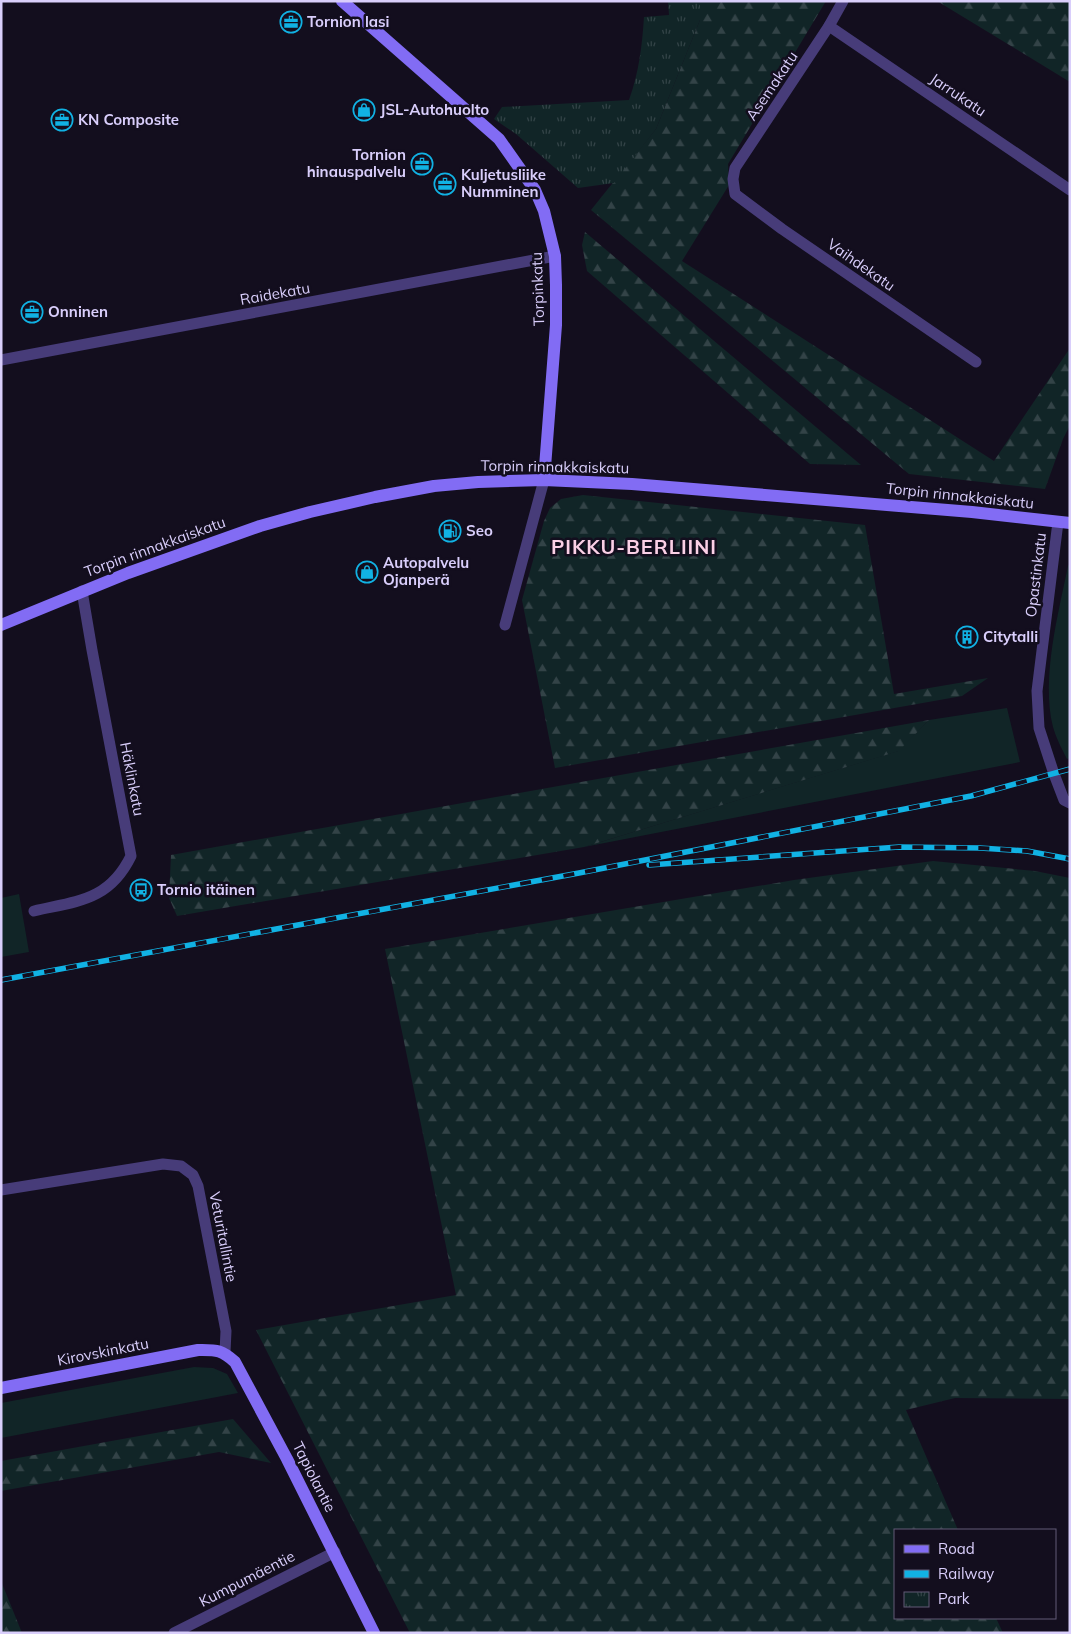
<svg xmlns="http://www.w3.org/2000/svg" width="1071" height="1634" font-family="Mulish,sans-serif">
  <defs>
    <pattern id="forest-firs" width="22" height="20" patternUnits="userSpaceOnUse" patternTransform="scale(1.25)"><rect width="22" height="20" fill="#112527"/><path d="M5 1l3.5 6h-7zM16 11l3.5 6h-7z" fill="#334347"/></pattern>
    <pattern id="park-tufts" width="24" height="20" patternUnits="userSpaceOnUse" patternTransform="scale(1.25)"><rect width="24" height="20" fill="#112527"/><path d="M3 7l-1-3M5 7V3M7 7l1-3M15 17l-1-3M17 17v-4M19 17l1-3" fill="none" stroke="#334347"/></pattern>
  </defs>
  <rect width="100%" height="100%" fill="#130e1e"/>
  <g fill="#112527">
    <path d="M1070 563V758L1067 759C1062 749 1056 738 1053 727 1041 678 1058 615 1068 566Z"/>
    <path d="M1007 708 1020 762 584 847 898 751 929 720Z"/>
    <path d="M19 894 29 952 1 957V898Z"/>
    <path d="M194 1367 213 1368 227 1374 238 1393 1 1438V1403Z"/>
  </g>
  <g fill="url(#forest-firs)">
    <path d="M700 1H826L728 164 729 185 682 261 994 461 1070 348V425L1063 439 1045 489 909 474 591 210 656 129 700 20Z"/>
    <path d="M937 1H1069L1070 82Z"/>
    <path d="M585 232 861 465 810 464 587 271 582 245Z"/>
    <path d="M583 495 865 525 894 694 988 678 962 696 555 768 522 600 544 521 550 508 561 499Z"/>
    <path d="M929 720 899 751 584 847 177 916 169 898 171 855Z"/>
    <path d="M933 861 1035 871 1070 878V1399L955 1398 906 1410 958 1530H895V1618H996L1003 1633H410L256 1330 456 1295 385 949 794 880Z"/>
    <path d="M233 1419 271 1463 219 1452 1 1491V1461Z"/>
    <path d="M1 1581 22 1633H1Z"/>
  </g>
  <path fill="url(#park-tufts)" d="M668 1H700V20L656 129 614 183 578 188 516 134 494 119 502 107 629 100C639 72 642 47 644 17L669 15Z"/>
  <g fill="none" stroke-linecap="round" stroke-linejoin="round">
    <g stroke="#473c79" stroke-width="11">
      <path d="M843 1 829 26 735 168 733 179 735 194 782 229 976 362"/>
      <path d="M829 26 1070 190"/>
      <path d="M1 360 555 256"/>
      <path d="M1058 522 1037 691 1039 728 1054 774 1064 800 1070 803"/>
      <path d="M505 625 544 480"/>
      <path d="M34 911C77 901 109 901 131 856L92 650 82 591"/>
      <path d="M1 1190 163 1164 181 1166 193 1175 198 1186 226 1331 225 1352"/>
      <path d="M174 1633 335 1552"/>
    </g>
    <g stroke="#826cf4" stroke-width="12">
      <path d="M342 1 499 139 535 190 544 211 555 256 556 285V325L544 480"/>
      <path d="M1 625 128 573 260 526 310 512 375 497 434 486 478 482 544 480 632 484 972 512 1070 523"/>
      <path d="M1 1388 198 1350C216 1350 221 1349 235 1362L287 1459 374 1633"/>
    </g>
    <g stroke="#11b2e4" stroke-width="5.5">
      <g id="rail">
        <path d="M649 865 899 847 980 848 1027 851 1070 859"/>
        <path d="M1 980 579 873 971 796 1070 769"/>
      </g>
    </g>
    <use href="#rail" stroke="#130e1e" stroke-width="4" stroke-dasharray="11" stroke-linecap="butt"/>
  </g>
  <defs>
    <g id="office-ring" transform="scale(1.125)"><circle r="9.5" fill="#130e1e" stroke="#11b2e4" stroke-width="1.5"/><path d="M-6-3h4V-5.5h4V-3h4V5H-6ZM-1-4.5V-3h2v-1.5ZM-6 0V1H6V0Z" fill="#11b2e4"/></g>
    <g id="shop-ring" transform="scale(1.125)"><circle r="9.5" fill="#130e1e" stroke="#11b2e4" stroke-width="1.5"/><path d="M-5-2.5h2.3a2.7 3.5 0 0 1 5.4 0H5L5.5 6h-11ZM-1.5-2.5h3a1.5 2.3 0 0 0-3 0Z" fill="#11b2e4"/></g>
    <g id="fuel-ring" transform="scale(1.125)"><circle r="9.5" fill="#130e1e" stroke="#11b2e4" stroke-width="1.5"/><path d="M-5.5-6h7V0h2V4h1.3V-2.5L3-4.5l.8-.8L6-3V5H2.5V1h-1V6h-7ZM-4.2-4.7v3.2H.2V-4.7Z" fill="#11b2e4"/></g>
    <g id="building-ring" transform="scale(1.125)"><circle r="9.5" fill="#130e1e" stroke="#11b2e4" stroke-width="1.5"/><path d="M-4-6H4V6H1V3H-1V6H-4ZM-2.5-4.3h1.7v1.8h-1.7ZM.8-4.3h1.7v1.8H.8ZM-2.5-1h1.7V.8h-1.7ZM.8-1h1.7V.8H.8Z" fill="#11b2e4"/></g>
    <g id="bus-ring" transform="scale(1.125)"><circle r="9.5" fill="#130e1e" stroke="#11b2e4" stroke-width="1.5"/><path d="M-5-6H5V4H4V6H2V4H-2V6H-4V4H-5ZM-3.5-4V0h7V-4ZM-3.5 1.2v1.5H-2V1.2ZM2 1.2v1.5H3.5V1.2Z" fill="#11b2e4"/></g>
  </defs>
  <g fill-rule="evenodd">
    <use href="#office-ring" x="291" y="22"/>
    <use href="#shop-ring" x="364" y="110"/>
    <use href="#office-ring" x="62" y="120"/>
    <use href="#office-ring" x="422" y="164"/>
    <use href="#office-ring" x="445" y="184"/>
    <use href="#office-ring" x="32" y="312"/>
    <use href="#fuel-ring" x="450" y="531"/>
    <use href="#shop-ring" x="367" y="572"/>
    <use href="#building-ring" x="967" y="637"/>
    <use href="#bus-ring" x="141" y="890"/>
  </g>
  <g text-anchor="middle" stroke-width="5" stroke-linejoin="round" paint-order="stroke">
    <g font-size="15" font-weight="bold" fill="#d9cefb" stroke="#130e1e" text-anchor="start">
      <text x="307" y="27">Tornion lasi</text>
      <text x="380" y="115">JSL-Autohuolto</text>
      <text x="78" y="125">KN Composite</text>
      <text x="406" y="160" text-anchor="end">Tornion<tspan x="406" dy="17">hinauspalvelu</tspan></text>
      <text x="461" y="180">Kuljetusliike<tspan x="461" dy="17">Numminen</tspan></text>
      <text x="48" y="317">Onninen</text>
      <text x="466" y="536">Seo</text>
      <text x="383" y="568">Autopalvelu<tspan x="383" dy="17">Ojanperä</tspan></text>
      <text x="983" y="642">Citytalli</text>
      <text x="157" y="895">Tornio itäinen</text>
    </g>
    <g font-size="15" fill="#d9cefb" stroke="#130e1e">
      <text transform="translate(772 86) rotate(-56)" y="5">Asemakatu</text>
      <text transform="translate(958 95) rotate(34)" y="5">Jarrukatu</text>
      <text transform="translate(861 265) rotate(35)" y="5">Vaihdekatu</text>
      <text transform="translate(538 289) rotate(-92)" y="5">Torpinkatu</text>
      <text transform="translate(275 294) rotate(-10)" y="5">Raidekatu</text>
      <text transform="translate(555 467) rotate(1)" y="5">Torpin rinnakkaiskatu</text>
      <text transform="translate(960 496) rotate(6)" y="5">Torpin rinnakkaiskatu</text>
      <text transform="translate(155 547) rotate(-20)" y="5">Torpin rinnakkaiskatu</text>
      <text transform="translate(1036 575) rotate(-83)" y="5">Opastinkatu</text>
      <text transform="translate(132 779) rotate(79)" y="5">Häklinkatu</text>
      <text transform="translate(223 1237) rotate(79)" y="5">Veturitallintie</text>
      <text transform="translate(103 1352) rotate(-11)" y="5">Kirovskinkatu</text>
      <text transform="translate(314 1477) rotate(63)" y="5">Tapiolantie</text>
      <text transform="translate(247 1579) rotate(-27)" y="5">Kumpumäentie</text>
    </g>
    <g font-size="20" font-weight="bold" letter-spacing="1" fill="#fbd0e6" stroke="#130e1e">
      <text x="634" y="554">PIKKU-BERLIINI</text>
    </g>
  </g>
  <rect width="1071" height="1634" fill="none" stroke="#d9cefb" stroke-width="5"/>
  <rect x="894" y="1529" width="162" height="90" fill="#130e1e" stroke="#625b76"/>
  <rect x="904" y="1545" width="25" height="8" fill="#826cf4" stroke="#625b76"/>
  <text x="938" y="1554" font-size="15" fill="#d9cefb">Road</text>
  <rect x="904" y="1570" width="25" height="8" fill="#11b2e4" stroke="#625b76"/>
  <text x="938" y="1579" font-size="15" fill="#d9cefb">Railway</text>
  <rect x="904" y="1592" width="25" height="15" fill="url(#park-tufts)" stroke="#625b76"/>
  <text x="938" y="1604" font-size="15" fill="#d9cefb">Park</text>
</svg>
